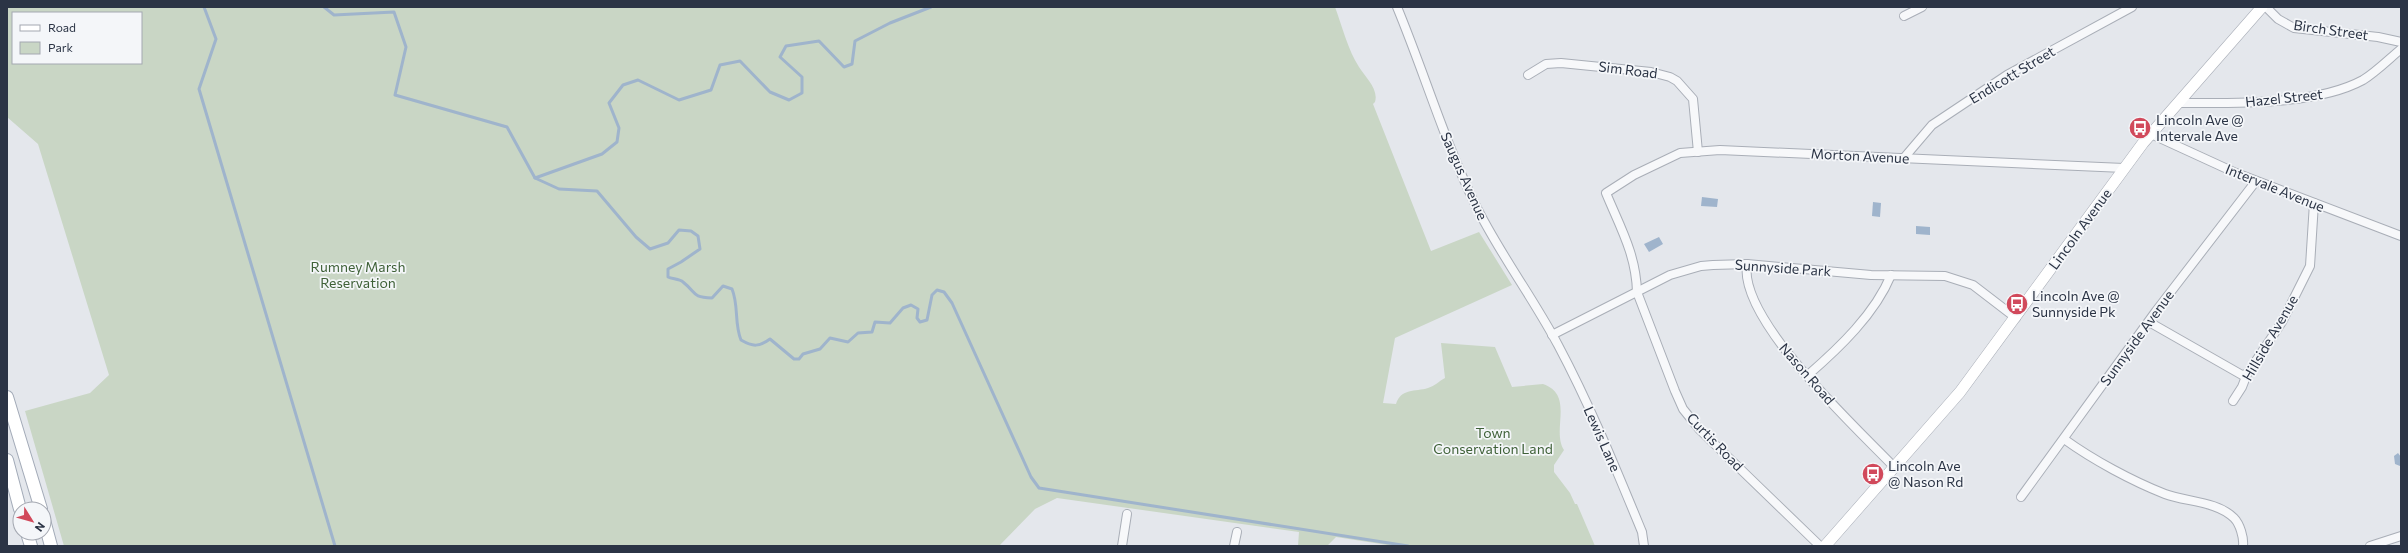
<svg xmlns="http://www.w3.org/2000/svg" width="2408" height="553" font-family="Commissioner,sans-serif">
  <rect width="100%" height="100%" fill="#e4e7ec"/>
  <path fill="#c9d6c5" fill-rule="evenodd" d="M7 7H1335C1342 26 1348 50 1359 67 1365 77 1379 89 1375 102L1373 104 1431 251 1479 232 1512 285 1395 338 1383 403 1396 404C1401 388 1415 392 1428 388 1435 386 1439 381 1445 378L1441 343 1495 347 1512 387 1543 384C1575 395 1551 430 1564 450L1554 465V472L1570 493 1575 504H1577L1595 546H1394L1336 537 1327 546H1298L1299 532 1057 498 1035 509 999 546H64L25 411 90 393 109 375 38 144 7 117ZM13 13H141V63H13Z"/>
  <g fill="#9fb4cc">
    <path d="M1702 197 1718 199 1717 207 1701 206Z"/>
    <path d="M1873 202 1881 203 1880 217 1872 216Z"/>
    <path d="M1916 226 1930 227V235L1916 234Z"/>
    <path d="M1659 237 1663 244 1649 252 1644 244Z"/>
    <path d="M2398 453 2401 457 2400 466 2395 464 2394 456Z"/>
  </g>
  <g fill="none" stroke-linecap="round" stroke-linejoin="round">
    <g stroke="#9fb4cc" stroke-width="3">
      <path d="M204 7 216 39 199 89 335 546"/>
      <path d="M324 7 334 15 394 12 406 47 395 95 507 127 535 178 602 154 617 142 619 128 609 103 623 85 638 80 679 100 711 90 720 65 740 61 770 92 789 100 802 93V77L780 57 786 46 819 41 844 67 852 64 855 41 890 23 931 7"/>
      <path d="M535 178 559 189 597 191 636 237 650 249 668 243 679 230 691 231 698 236 700 249 681 262 668 269V277C672 279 680 279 683 282 697 293 691 297 712 298L723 286 732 289C739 306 734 323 741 340 753 347 759 347 770 339L794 359H799L803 354 820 349 830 338 848 342 858 333 872 332 875 322 890 323 903 308 911 305 918 309 917 318 920 322 927 320 932 295 937 290 944 292 952 303 1031 477 1039 488 1408 546"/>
    </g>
    <g stroke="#a9aeb7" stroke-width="10">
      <g id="street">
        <path d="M1397 7C1424 72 1444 140 1475 204 1499 253 1532 296 1558 345 1590 405 1616 469 1642 532L1644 546"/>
        <path d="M2266 7 2278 19 2294 28 2378 37 2401 42"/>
        <path d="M1904 16 1922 7"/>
        <path d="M1528 75 1546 64 1561 63 1651 72 1670 77 1677 81 1693 99 1698 152"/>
        <path d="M2178 103C2232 103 2315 106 2363 80 2376 72 2389 59 2401 49"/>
        <path d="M2151 134 2236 173 2401 236"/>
        <path d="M1903 159 1932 125 2007 75 2132 7"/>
        <path d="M1747 264C1738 320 1857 428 1895 468"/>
        <path d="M2149 322 2242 375 2247 374"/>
        <path d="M1552 335 1670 275 1701 266 1713 265 1747 264 1871 275 1945 276 1973 285 2016 318"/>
        <path d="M1808 375C1839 348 1875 314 1891 275"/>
        <path d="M2233 401 2242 387 2247 374 2282 322 2310 266 2314 203"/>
        <path d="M2064 439C2093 460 2132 481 2165 494 2186 502 2217 501 2234 518 2240 524 2244 538 2243 546"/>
        <path d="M2021 497 2156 311 2256 181"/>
        <path d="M1122 546 1127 514"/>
        <path d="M1234 546 1237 532"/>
        <path d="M1820 546 1700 430 1683 409 1675 391 1637 292C1636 254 1620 227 1606 193L1634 175 1680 153 1720 150 2124 168"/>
        <path d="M2370 546 2401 536"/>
      </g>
    </g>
    <g stroke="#a9aeb7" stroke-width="12">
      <path id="secondary" d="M1825 546 1960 392 2143 143 2262 7"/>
    </g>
    <g stroke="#a3abb8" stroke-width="14">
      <g id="primary">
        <path d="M7 397 41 509"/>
        <path d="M7 460 20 509"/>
        <path d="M44 520 51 546"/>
        <path d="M27 533 31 546"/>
      </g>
    </g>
    <use href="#street" stroke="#f7f8fa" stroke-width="8"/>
    <use href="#secondary" stroke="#fff" stroke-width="11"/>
    <use href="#primary" stroke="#fff" stroke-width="12"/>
  </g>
  <defs>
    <g id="bus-disc" transform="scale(1.15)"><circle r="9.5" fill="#d1495b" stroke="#f4f6f9"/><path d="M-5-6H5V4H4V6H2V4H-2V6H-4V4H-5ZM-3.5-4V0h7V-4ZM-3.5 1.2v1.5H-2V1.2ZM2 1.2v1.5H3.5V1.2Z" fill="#fff"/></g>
  </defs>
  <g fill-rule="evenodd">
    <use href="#bus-disc" x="2140" y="128"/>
    <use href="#bus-disc" x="2017" y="304"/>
    <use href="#bus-disc" x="1873" y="474"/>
  </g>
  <g text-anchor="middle" stroke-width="3.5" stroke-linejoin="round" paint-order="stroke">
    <g font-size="14" fill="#2b3445" stroke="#f4f6f9">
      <text transform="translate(2331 30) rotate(8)" y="5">Birch Street</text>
      <text transform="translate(1628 70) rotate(7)" y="5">Sim Road</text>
      <text transform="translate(2012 75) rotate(-31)" y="5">Endicott Street</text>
      <text transform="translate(2284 98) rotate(-6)" y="5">Hazel Street</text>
      <text transform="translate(1860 156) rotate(3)" y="5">Morton Avenue</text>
      <text transform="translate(1464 176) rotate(66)" y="5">Saugus Avenue</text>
      <text transform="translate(2275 188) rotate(22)" y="5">Intervale Avenue</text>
      <text transform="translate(2080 229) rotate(-54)" y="5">Lincoln Avenue</text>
      <text transform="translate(1783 268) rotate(4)" y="5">Sunnyside Park</text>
      <text transform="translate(2137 338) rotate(-54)" y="5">Sunnyside Avenue</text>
      <text transform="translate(2270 338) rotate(-60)" y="5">Hillside Avenue</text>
      <text transform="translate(1807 374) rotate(49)" y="5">Nason Road</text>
      <text transform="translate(1602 439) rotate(66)" y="5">Lewis Lane</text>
      <text transform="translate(1715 442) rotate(46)" y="5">Curtis Road</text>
    </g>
    <g font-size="14" fill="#2b3445" stroke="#f4f6f9" text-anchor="start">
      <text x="2156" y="125">Lincoln Ave @<tspan x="2156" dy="16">Intervale Ave</tspan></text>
      <text x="2032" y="301">Lincoln Ave @<tspan x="2032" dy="16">Sunnyside Pk</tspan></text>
      <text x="1888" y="471">Lincoln Ave<tspan x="1888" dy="16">@ Nason Rd</tspan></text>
    </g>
    <g font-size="14" fill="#3f6138" stroke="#f4f6f9">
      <text x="358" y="272">Rumney Marsh<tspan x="358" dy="16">Reservation</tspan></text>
      <text x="1493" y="438">Town<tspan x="1493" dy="16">Conservation Land</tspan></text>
    </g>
  </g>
  <rect width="2408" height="553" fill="none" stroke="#2b3445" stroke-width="16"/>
  <rect x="12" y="12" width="130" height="52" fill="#f4f6f9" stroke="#a4a8b1"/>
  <rect x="20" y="25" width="20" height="6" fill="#ffffff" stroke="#a4a8b1"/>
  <text x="48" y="32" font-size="12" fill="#2b3445">Road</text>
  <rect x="20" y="42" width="20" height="12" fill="#c9d6c5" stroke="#a4a8b1"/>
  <text x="48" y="52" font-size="12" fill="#2b3445">Park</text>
  <g transform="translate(32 521) rotate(127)"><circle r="19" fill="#f4f6f9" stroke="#a4a8b1"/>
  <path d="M0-3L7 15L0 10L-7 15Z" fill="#d1495b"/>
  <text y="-6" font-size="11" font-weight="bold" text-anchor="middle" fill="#2b3445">N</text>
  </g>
</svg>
